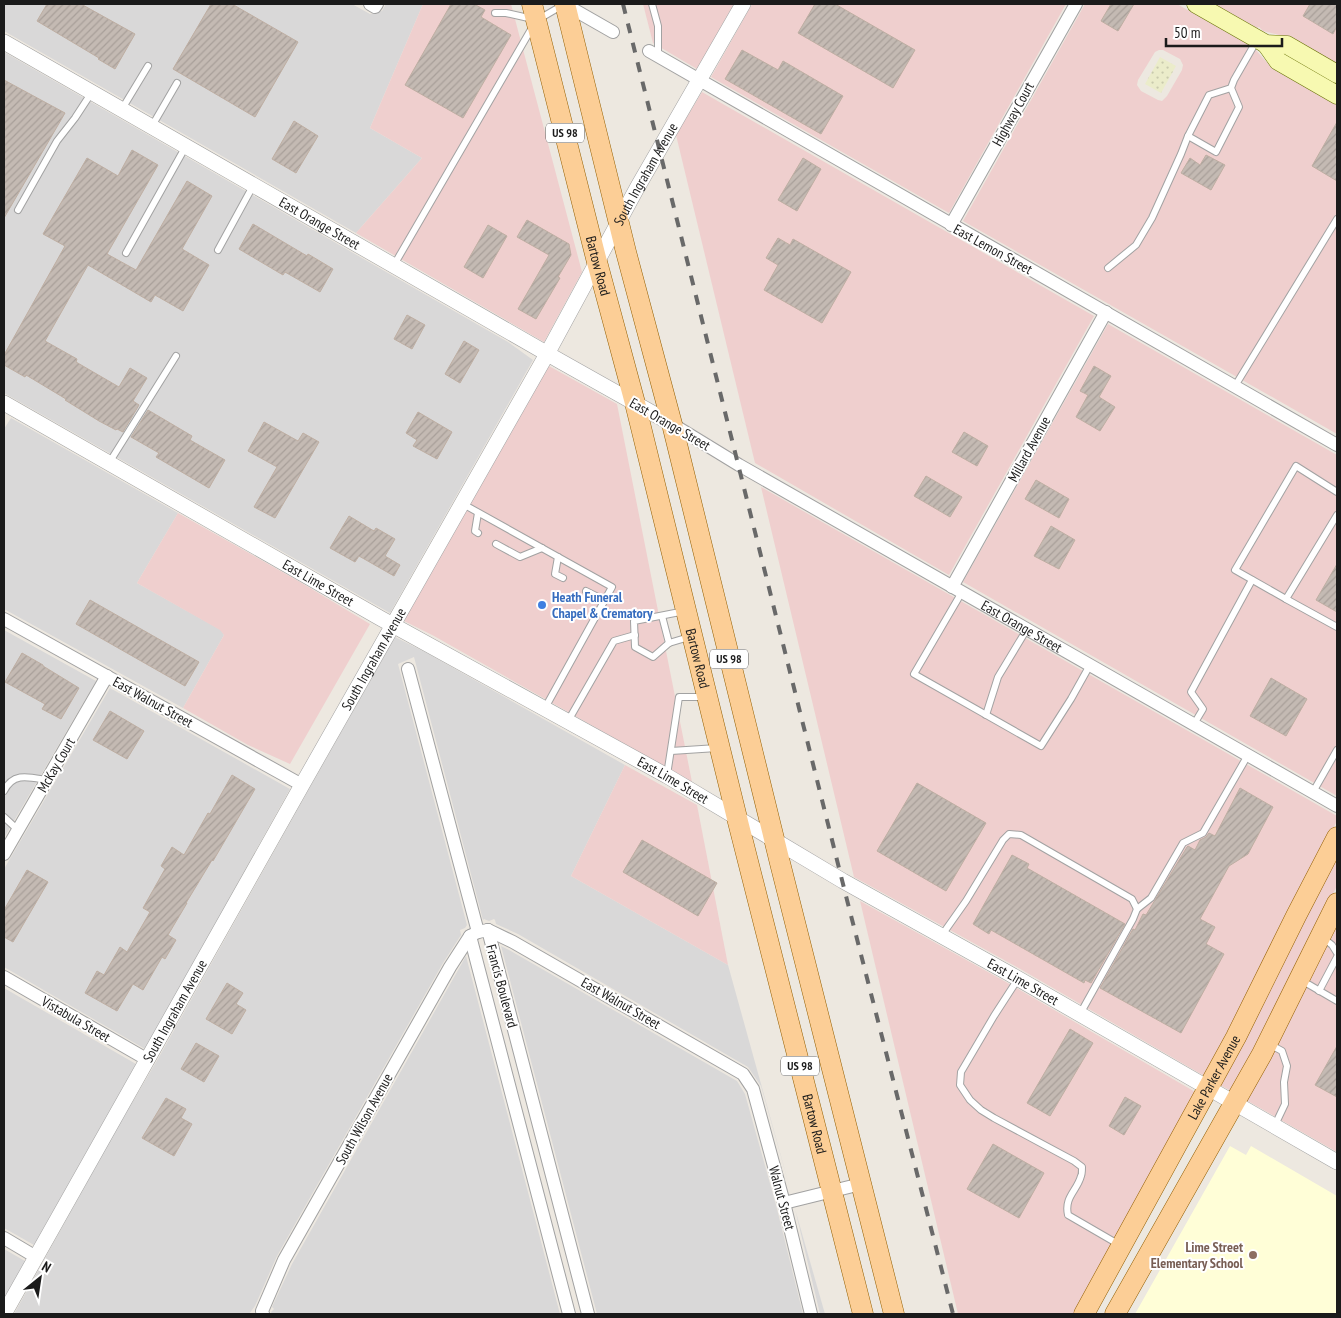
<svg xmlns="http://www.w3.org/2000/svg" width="1341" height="1318" font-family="'PT Sans Narrow',sans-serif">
  <defs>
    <pattern id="farmland-dots" width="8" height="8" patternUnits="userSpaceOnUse" patternTransform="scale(1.25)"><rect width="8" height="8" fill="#ebecca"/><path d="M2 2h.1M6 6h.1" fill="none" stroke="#c9caad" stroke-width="1.8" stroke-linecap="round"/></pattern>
    <pattern id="building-hatch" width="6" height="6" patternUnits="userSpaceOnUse" patternTransform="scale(1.25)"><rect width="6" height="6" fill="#c4bab3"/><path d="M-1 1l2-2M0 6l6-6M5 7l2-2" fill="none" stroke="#a89f99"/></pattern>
  </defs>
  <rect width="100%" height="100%" fill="#ede8e0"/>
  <g fill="#d9d8d8">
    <path d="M4 4H352L370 14 382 11 386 4H423L370 128 422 158 356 233 4 31Z"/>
    <path d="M4 52 508 342 533 360 390 613 4 393Z"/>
    <path d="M11 418 178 513 137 583 221 630 224 635 183 708 4 609V429Z"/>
    <path d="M4 630 96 681 4 838Z"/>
    <path d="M395 637 425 652 625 765 571 876 728 965 791 1192 761 1086 748 1067 518 934 496 924 495 920 494 919 489 921 484 919 483 920 414 657 398 664 467 925 465 928 460 930 461 935 443 963 277 1256 255 1306 249 1314H14L115 1132 159 1057 309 789Z"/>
    <path d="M110 688 290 789 145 1049 4 967V869Z"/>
    <path d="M501 946 509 950 737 1081 745 1094 776 1205 803 1314H597Z"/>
    <path d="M466 956 560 1314H272L271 1312 274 1309 272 1307 292 1264Z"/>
    <path d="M4 988 136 1064 34 1245 4 1228Z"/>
    <path d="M795 1209 825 1314H820Z"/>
    <path d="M4 1249 25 1261 4 1299Z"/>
  </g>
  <g fill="#efcfce" fill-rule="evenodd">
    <path d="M423 4H511L582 272 544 342 356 233 422 158 370 128Z"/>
    <path d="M643 4H734L697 69 653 43Z"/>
    <path d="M752 4H1066L949 213 711 77Z"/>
    <path d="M1085 4H1177L1248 44V46L1253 47 1273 69 1337 105V434L963 221ZM1159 50H1163L1180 59 1183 65 1182 70 1167 96 1162 101 1158 100 1141 91 1137 85 1138 80 1155 52Z"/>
    <path d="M1214 4H1337V64L1291 38 1263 31 1259 27 1257 28Z"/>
    <path d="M702 92 1094 316 949 575 755 463 676 135Z"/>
    <path d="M1108 324 1337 455V796L963 582Z"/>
    <path d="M549 366 617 404 692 782 434 636 404 621Z"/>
    <path d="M761 487 1337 816V821L1206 1077 1015 966 854 877Z"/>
    <path d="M178 513 300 582 370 624 290 764 248 745 183 708 224 635 220 630 137 583Z"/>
    <path d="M625 765 697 805 728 965 571 876Z"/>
    <path d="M1337 855V886L1233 1092 1220 1085Z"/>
    <path d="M860 901 1006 982 1197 1093 1074 1314H958Z"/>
    <path d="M1337 922V1152L1246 1100Z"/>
  </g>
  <path fill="#fffed7" d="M1230 1146 1246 1155 1251 1146 1337 1196V1314H1135Z"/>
  <path fill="url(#farmland-dots)" d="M1160 57 1176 66 1161 93 1145 84Z"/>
  <g fill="url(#building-hatch)" stroke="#beaea2">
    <path d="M47 4H81L135 34 115 69 98 59 99 58 37 21Z"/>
    <path d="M211 4H232L298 42 255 117 173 69Z"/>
    <path d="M451 4H474L485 10 481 17 511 35 463 118 405 85Z"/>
    <path d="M815 4H835L915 50 893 88 798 33Z"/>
    <path d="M1111 4H1134L1118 31 1101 21Z"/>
    <path d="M1310 4H1337V26L1333 34 1303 16Z"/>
    <path d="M742 50 778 70 783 61 843 96 821 134 725 79Z"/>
    <path d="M4 80 65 113 4 218Z"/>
    <path d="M294 121 318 136 296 173 272 159Z"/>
    <path d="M1337 122V181L1312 166Z"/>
    <path d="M132 150 158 165 107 254 136 270 187 181 212 196 182 249 209 265 183 311 155 295 151 302 88 265 45 341 77 359 76 362 119 387 130 368 147 378 133 401 139 405 123 432 117 429 116 430 99 421 65 400 66 399 26 375 25 377 4 365V355L65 246 43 234 87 158 118 176Z"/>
    <path d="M1206 155 1225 165 1211 190 1181 173 1190 158 1200 165Z"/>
    <path d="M803 158 821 169 797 211 778 200Z"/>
    <path d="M527 220 569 244 571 255 558 277 560 278 536 319 518 309 549 255 517 237Z"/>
    <path d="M253 224 307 256 308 254 333 269 320 292 285 272 283 275 239 249Z"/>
    <path d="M488 225 507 236 483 278 464 267Z"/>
    <path d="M778 238 790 245 793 239 851 272 822 323 764 290 778 265 766 258Z"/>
    <path d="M407 315 425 325 412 349 394 339Z"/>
    <path d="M464 341 479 350 460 383 445 374Z"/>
    <path d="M1094 366 1111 376 1099 397 1115 407 1100 431 1076 417 1088 395 1080 391Z"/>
    <path d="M148 410 192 436 190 440 225 460 209 488 156 457 159 453 131 437Z"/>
    <path d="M418 412 452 432 437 459 413 446 417 440 406 433Z"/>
    <path d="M264 422 298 441 303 433 319 442 275 518 254 507 277 467 248 451Z"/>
    <path d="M964 432 988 446 977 466 952 452Z"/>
    <path d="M926 476 962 497 950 517 914 496Z"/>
    <path d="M1036 480 1069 499 1059 518 1025 499Z"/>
    <path d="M349 516 374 531 376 528 395 539 385 556 400 565 394 576 359 556 355 562 330 548Z"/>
    <path d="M1051 526 1075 540 1059 569 1034 556Z"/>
    <path d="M1337 564V612L1316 600Z"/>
    <path d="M90 600 199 662 185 686 76 624Z"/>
    <path d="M22 653 43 665V666L79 688 61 719 42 709 45 704 5 682Z"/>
    <path d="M1271 678 1307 699 1286 736 1250 716Z"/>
    <path d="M110 711 144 731 127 759 93 740Z"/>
    <path d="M232 775 255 789 213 861 212 860 186 903H187L168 935 176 940 165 959 162 957 143 990 133 984 117 1011 85 993 97 971 104 975 120 947 127 952 150 912 143 908 165 869 161 866 172 847 184 855 208 813 210 814Z"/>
    <path d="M917 783 986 823 946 891 877 851Z"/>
    <path d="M1240 788 1273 807 1248 854 1229 866 1200 919 1215 927 1206 944 1224 954 1181 1033 1100 988 1133 929 1135 930 1143 914 1146 915 1187 847 1188 846 1195 850 1200 840 1206 837 1209 833 1215 836Z"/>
    <path d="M642 840 717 883 698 916 623 872Z"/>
    <path d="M1012 855 1029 864 1027 868 1125 924 1091 983 1085 980 1084 983 991 930 989 934 973 924Z"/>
    <path d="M27 870 48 882 13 942 4 937V910Z"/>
    <path d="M227 983 243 993 236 1004 246 1010 232 1034 206 1019Z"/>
    <path d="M1070 1029 1093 1043 1050 1116 1027 1103Z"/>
    <path d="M196 1043 219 1056 204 1082 181 1069Z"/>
    <path d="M1337 1046V1097L1315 1085Z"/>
    <path d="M1125 1097 1141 1106 1124 1135 1109 1126Z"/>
    <path d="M166 1098 186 1109 181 1118 192 1124 174 1156 142 1138Z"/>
    <path d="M993 1144 1044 1173 1019 1218 967 1189Z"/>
  </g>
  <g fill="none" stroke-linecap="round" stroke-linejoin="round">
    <g stroke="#a2a2a2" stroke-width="8">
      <g id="service">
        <path d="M652 4 658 26V57"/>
        <path d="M495 13H506L533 19"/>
        <path d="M539 19 563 5"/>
        <path d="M1231 88 1239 107 1216 152 1188 136 1209 95 1231 88 1234 80 1257 40"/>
        <path d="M122 109 148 66"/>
        <path d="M152 126 177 83"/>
        <path d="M18 210 57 141 75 118 92 92"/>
        <path d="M218 250 253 186"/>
        <path d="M126 253 186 146"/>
        <path d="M394 265 533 26"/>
        <path d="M1108 268 1136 245 1152 218 1181 154 1188 136"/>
        <path d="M1235 386 1337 219"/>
        <path d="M109 463 176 356"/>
        <path d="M1337 492 1296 466 1235 570 1286 599 1337 515"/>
        <path d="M463 504 612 587 545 708"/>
        <path d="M478 533 475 531 478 513"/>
        <path d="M496 544 520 557 542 548"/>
        <path d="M558 557 555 574 563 578"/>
        <path d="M586 591 604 600"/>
        <path d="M962 592 914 674 1041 746 1071 699 1090 665"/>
        <path d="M1286 599 1337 627"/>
        <path d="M685 611 634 621 635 647 653 657 669 643 689 637"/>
        <path d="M662 616 669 643"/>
        <path d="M986 715 998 677 1027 629"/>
        <path d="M568 721 614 641 635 635"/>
        <path d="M1194 724 1203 709 1191 692 1252 580"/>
        <path d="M671 751 717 748"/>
        <path d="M667 775 679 697H705"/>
        <path d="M4 791C13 772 29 777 46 780"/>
        <path d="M1313 792 1337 750"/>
        <path d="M4 817 18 830"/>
        <path d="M1137 909 1151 898 1183 843 1203 833 1248 755"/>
        <path d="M942 935 966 901 1003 840 1009 834 1021 835 1132 899 1137 909 1133 919 1080 1014"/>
        <path d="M1323 938 1332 945 1337 953"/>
        <path d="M1018 979 994 1016 961 1072 960 1085 970 1100 981 1110 994 1118 1074 1161 1082 1167C1082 1168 1082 1175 1081 1176 1077 1191 1064 1197 1068 1215L1118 1244"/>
        <path d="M1301 980 1337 1001"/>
        <path d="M1319 991 1337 957"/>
        <path d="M1269 1044 1282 1051 1287 1066 1284 1082 1285 1104 1275 1125"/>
      </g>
    </g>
    <g stroke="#a2a2a2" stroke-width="14">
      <g id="minor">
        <path d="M370 4 375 7 377 4"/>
        <path d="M564 4 613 32"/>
        <path d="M649 51 1337 445"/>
        <path d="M951 225 1076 4"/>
        <path id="s1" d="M672 424 739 465 1337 806"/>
        <path d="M952 587 1106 312"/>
        <path d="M4 619 302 785"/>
        <path d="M408 669 478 932"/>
        <path d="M4 854 107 676"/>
        <path d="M488 930 513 942 743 1074 753 1089 784 1203 811 1314"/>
        <path d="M488 930 588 1314"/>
        <path d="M470 936 569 1314"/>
        <path d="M4 977 148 1060"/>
        <path d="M784 1203 861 1184"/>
        <path d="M4 1238 36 1257"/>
        <path d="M263 1314 262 1311 284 1260 450 967 470 936 478 932 488 930"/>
      </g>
    </g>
    <g stroke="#a2a2a2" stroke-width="16">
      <g id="tertiary">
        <path id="s2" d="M4 42 560 361 672 424"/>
        <path id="s3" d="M4 403 380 618 667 776 843 881 1010 974 1337 1162"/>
        <path id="s4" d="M4 1314 302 785 547 354 637 188 743 4"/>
      </g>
    </g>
    <g stroke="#677004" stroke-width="19">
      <g id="secondary">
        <path d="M1196 4 1266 44 1287 45 1337 74"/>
        <path d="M1266 44 1278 61 1337 95"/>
      </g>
    </g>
    <g stroke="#925e00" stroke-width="21">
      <g id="primary">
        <path id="s5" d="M532 4 597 262 635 403 737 818 863 1314"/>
        <path d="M565 4 626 252 672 424 780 863 894 1314"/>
        <path id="s6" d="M1084 1314 1236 1037 1296 916 1337 837"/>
        <path d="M1115 1314 1262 1054 1337 903"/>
      </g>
    </g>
    <use href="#service" stroke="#fff" stroke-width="6"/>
    <use href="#minor" stroke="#fff" stroke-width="12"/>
    <use href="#tertiary" stroke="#fff" stroke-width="15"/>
    <use href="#secondary" stroke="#f7f9b1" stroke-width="18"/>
    <use href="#primary" stroke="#fcce96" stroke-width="20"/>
    <path stroke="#696969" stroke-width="4" stroke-dasharray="10 10" stroke-linecap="butt" d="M623 4 846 896 953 1314"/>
  </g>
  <circle fill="#3f7fe0" stroke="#fff" stroke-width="2" cx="542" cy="605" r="5"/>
  <circle fill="#8d6e63" stroke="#fff" stroke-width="2" cx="1253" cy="1255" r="5"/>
  <g text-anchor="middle" stroke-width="4" stroke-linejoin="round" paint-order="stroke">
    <g fill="#fff" stroke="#5f5f5f" stroke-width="1">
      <rect x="546" y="123.5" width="38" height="19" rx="4"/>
      <rect x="710" y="649.5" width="38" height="19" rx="4"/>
      <rect x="781" y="1056.5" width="38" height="19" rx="4"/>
    </g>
    <g font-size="12" font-weight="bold" fill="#1b1b1b">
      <text x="565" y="137">US 98</text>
      <text x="729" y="663">US 98</text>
      <text x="800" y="1070">US 98</text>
    </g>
    <g font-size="14" fill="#1b1b1b" stroke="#fff">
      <text transform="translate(1013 114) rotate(-61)" y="5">Highway Court</text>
      <text dy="5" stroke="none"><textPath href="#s4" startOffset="1308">South Ingraham Avenue</textPath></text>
      <text dy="5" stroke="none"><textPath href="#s2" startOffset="364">East Orange Street</textPath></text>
      <text transform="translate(993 249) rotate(29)" y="5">East Lemon Street</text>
      <text dy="5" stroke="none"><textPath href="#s5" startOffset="270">Bartow Road</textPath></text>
      <text transform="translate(670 424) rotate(30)" y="5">East Orange Street</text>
      <text transform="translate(1029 449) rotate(-61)" y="5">Millard Avenue</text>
      <text dy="5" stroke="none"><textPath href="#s3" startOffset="362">East Lime Street</textPath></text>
      <text dy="5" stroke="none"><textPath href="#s1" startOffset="404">East Orange Street</textPath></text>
      <text dy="5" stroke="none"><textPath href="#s4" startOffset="752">South Ingraham Avenue</textPath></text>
      <text dy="5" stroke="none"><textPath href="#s5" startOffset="675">Bartow Road</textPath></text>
      <text transform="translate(153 702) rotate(29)" y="5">East Walnut Street</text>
      <text transform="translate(56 765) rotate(-60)" y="5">McKay Court</text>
      <text dy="5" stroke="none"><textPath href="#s3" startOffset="768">East Lime Street</textPath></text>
      <text dy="5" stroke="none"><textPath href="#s3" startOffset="1172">East Lime Street</textPath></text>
      <text transform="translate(502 986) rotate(75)" y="5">Francis Boulevard</text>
      <text transform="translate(621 1003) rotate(30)" y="5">East Walnut Street</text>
      <text dy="5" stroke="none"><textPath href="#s4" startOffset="348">South Ingraham Avenue</textPath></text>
      <text transform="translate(76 1019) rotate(30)" y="5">Vistabula Street</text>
      <text dy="5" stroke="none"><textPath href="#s6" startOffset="270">Lake Parker Avenue</textPath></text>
      <text transform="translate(364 1119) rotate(-61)" y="5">South Wilson Avenue</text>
      <text dy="5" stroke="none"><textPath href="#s5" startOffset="1155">Bartow Road</textPath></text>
      <text transform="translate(782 1198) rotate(75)" y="5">Walnut Street</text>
    </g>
    <g font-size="14" font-weight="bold" fill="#366cbe" stroke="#fff" text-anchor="start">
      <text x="552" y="602">Heath Funeral<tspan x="552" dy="16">Chapel &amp; Crematory</tspan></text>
    </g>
    <g font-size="14" font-weight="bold" fill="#785e54" stroke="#fff" text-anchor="end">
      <text x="1243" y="1252">Lime Street<tspan x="1243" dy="16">Elementary School</tspan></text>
    </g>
  </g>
  <rect width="1341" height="1318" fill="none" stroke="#1b1b1b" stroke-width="10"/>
  <g transform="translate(40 1278) rotate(30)" stroke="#ffffff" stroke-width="4" paint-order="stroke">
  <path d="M0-4L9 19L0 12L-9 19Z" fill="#1b1b1b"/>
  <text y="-8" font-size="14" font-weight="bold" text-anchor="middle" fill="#1b1b1b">N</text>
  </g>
  <path d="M1166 38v8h116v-8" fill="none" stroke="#1b1b1b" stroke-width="2.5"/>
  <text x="1174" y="38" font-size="15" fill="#1b1b1b" stroke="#ffffff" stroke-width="4" paint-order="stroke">50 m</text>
</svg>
